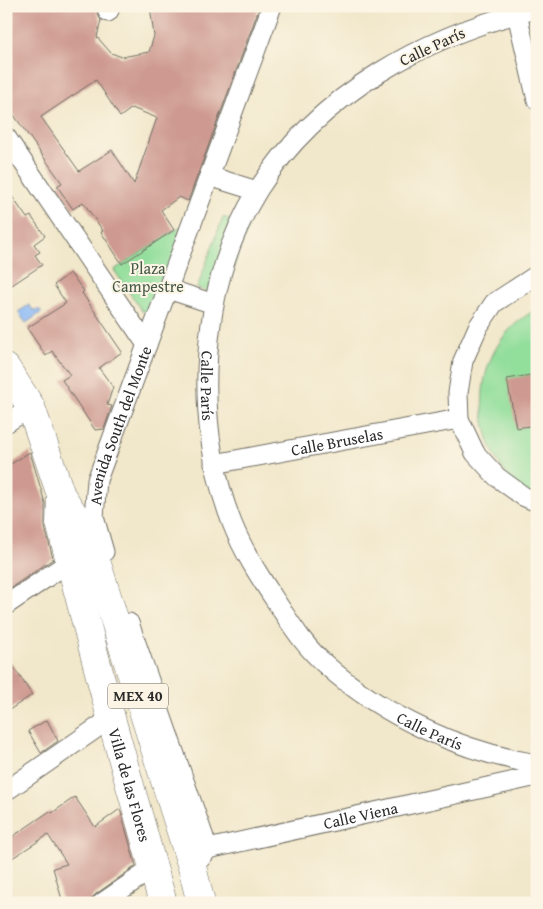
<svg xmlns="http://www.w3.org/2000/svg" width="543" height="909" font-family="'Gentium Book Plus',serif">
  <rect width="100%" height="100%" fill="#fcf5e5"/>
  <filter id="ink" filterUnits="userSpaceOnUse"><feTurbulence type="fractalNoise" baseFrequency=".02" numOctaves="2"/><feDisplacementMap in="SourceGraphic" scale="10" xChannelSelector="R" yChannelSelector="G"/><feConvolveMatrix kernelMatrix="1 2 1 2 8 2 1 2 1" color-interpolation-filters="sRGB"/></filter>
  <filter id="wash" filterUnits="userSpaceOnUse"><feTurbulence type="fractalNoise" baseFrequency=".0096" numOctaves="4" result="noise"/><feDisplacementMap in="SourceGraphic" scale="20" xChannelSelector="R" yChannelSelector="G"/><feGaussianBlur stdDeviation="1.12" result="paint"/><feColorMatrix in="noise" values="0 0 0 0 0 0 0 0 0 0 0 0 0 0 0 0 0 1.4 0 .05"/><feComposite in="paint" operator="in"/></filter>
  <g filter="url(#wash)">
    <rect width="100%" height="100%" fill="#f1e7ca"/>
    <g fill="#92de9b" stroke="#5e8463">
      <path d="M223 217 249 226 223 297 197 288Z"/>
      <path d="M180 227 191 231 154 312 142 311 114 270Z"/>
      <path d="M537 309V500C530 495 521 490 515 484 478 447 471 382 502 339 511 326 523 317 537 309Z"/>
    </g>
    <path fill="#8bbaf6" stroke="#5b7290" d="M29 305 33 310H40L42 312 26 323 18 312Z"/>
    <g id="blocks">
      <g fill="#cd9990" fill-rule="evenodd">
        <path d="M6 6H98L97 13 101 20 97 37 111 53 122 57 149 52 154 36 150 6H260L188 201 179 197 161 210 174 230 122 264 101 232 103 231 83 202 73 209 57 186 62 183 6 104ZM96 80 120 117 132 108 157 118 134 184 112 150 79 171 41 117Z"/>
        <path d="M6 188 27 218 31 216 45 236 34 244 40 252 35 255 42 265 6 289Z"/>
        <path d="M70 273 84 291 82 293 122 352 99 368 113 387 107 405 112 406 104 429 95 430 62 380 70 375 52 351 46 356 27 328 66 303 54 285Z"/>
        <path d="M537 374V425L516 428 507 379Z"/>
        <path d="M30 452 45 503V527L53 559 6 591V467Z"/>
        <path d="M6 655 32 695 6 712Z"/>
        <path d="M47 720 58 741 41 753 28 731Z"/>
        <path d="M75 797 95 827 120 809 136 866 96 894 92 898 91 903H63L53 868 67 864 48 835 6 862V841L50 811 52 813Z"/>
      </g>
    </g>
  </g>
  <g filter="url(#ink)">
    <use href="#blocks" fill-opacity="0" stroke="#706d63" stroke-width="1"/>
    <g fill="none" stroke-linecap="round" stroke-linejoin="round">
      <g stroke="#706d63" stroke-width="21">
        <g id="minor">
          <path d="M526 6 517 14 537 100"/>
          <path id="s1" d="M537 9C429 33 318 94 258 190 199 285 192 420 232 523 243 551 259 576 275 600 291 624 304 646 326 665 383 716 461 752 537 764"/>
          <path d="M108 12 111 6"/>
          <path d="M6 137 147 345"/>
          <path d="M209 176 257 191"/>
          <path d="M537 275 494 303 478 327 463 361 458 393 459 419 475 453 497 477 523 496 537 502"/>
          <path d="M168 289 214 304"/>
          <path d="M6 423 31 407"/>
          <path id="s2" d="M214 464 459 419"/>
          <path id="s3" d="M104 552 94 517 97 480 272 6"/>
          <path d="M6 605 78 556"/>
          <path d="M129 623 208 849"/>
          <path d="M6 791 111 718"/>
          <path id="s4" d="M200 859 208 849 537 776"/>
          <path d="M102 903 153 868"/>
        </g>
      </g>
      <g stroke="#706d63" stroke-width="29">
        <g id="trunk">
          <path d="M6 368 31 407 61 495 77 519 92 548 192 867 201 903"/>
          <path id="s5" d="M61 496 60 523 111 718 163 903"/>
        </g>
      </g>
      <use href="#minor" stroke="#fff" stroke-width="19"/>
      <use href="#trunk" stroke="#fff" stroke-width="28"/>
    </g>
  </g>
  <g text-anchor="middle" stroke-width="4" stroke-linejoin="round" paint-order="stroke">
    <rect fill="#fcf5e5" stroke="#6a6863" stroke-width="1" x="108" y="683.5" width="60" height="25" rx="4"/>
    <g font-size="15" font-weight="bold" fill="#2b2b2b">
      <text x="138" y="701">MEX 40</text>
    </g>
    <g font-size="16" fill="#2b2b2b" stroke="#fcf5e5">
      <text transform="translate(432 46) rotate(-25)" y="6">Calle París</text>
      <text dy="6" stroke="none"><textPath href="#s1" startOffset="546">Calle París</textPath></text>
      <text dy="6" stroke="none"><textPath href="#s3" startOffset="132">Avenida South del Monte</textPath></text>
      <text dy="6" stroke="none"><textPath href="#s2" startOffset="125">Calle Bruselas</textPath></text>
      <text dy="6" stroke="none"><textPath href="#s1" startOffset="981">Calle París</textPath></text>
      <text dy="6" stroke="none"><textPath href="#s5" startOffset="298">Villa de las Flores</textPath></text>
      <text dy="6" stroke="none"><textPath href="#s4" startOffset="169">Calle Viena</textPath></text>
    </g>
    <g font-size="16" fill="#455847" stroke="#fcf5e5">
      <text x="148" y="274">Plaza<tspan x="148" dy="18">Campestre</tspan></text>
    </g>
  </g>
  <rect width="543" height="909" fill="none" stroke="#fcf5e5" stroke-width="25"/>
</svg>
